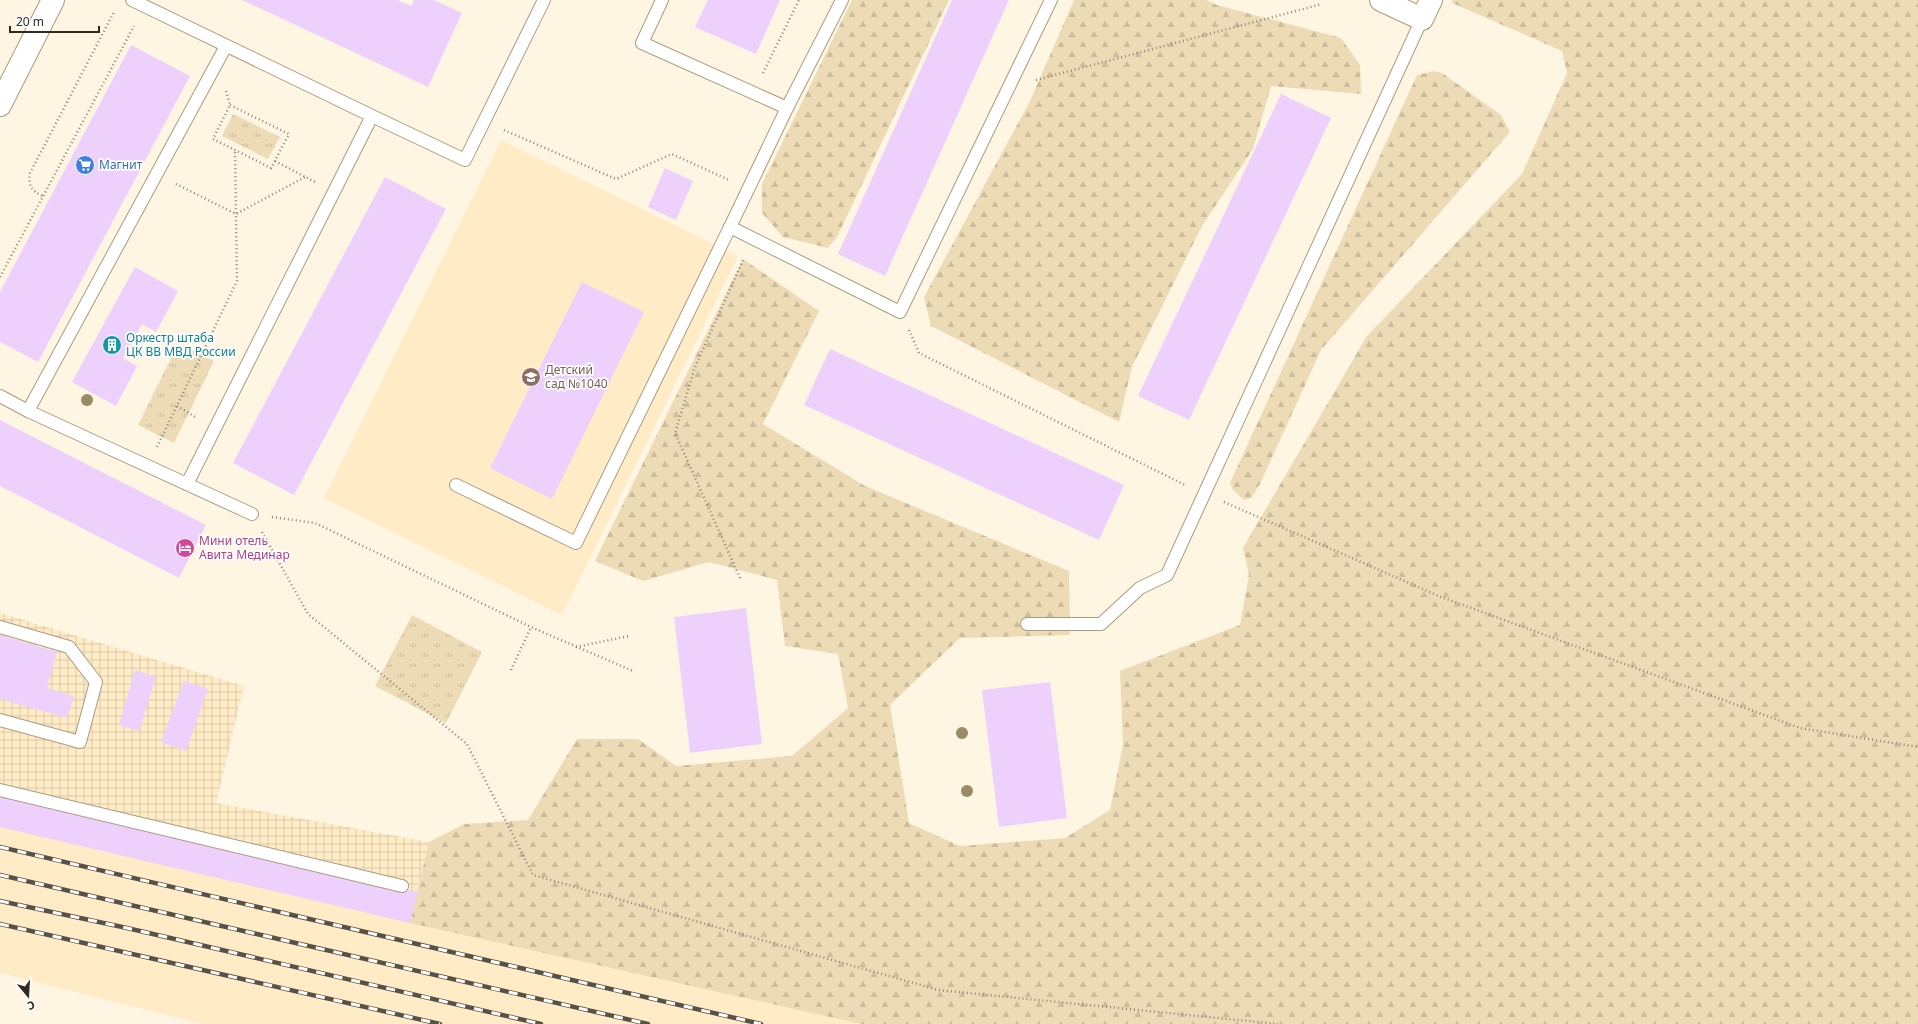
<svg xmlns="http://www.w3.org/2000/svg" width="1918" height="1024" font-family="'Noto Sans',sans-serif">
  <defs>
    <pattern id="industrial-grid" width="8" height="8" patternUnits="userSpaceOnUse"><rect width="8" height="8" fill="#ffecc7"/><path d="M0 4h8M4 0v8" fill="none" stroke="#dbcaaa"/></pattern>
    <pattern id="grass-tufts" width="24" height="20" patternUnits="userSpaceOnUse"><rect width="24" height="20" fill="#eddbb6"/><path d="M3 7l-1-3M5 7V3M7 7l1-3M15 17l-1-3M17 17v-4M19 17l1-3" fill="none" stroke="#ccbc9c"/></pattern>
    <pattern id="forest-firs" width="22" height="20" patternUnits="userSpaceOnUse"><rect width="22" height="20" fill="#eddbb6"/><path d="M5 1l3.5 6h-7zM16 11l3.5 6h-7z" fill="#ccbc9c"/></pattern>
  </defs>
  <rect width="100%" height="100%" fill="#fef5e3"/>
  <g fill="#ffecc7">
    <path d="M501 140 738 256 562 615 324 498Z"/>
    <path d="M0 827 410 923 861 1024H203L0 973Z"/>
  </g>
  <path fill="url(#industrial-grid)" d="M0 613 244 686 216 803 429 842 410 923 0 827Z"/>
  <g fill="url(#grass-tufts)">
    <path d="M233 114 280 137 268 159 222 136Z"/>
    <path d="M178 344 214 361 174 443 138 425Z"/>
    <path d="M412 615 482 652 446 723 375 686Z"/>
  </g>
  <g fill="url(#forest-firs)">
    <path d="M852 0H949L837 237 828 248 783 237 762 213V184Z"/>
    <path d="M1074 0H1206L1217 5 1341 38 1360 65 1361 94 1271 86 1253 149 1202 226 1132 367 1119 422 931 326 924 297 1030 101Z"/>
    <path d="M1453 0H1918V1024H861L410 923 429 842 464 824 528 820 577 739H638L676 766 792 756 848 708 838 654 785 646 777 580 709 562 643 581 595 561 743 259 819 311 763 424 865 486 1069 571 1070 635 960 638 890 705 909 823 960 846 1065 838 1110 810 1123 744 1120 671 1240 625 1249 575 1243 548 1367 336 1522 174 1567 73 1562 51 1452 3Z"/>
    <path d="M1434 71 1442 73 1501 115 1510 132 1321 350 1260 484 1251 498 1244 500 1233 490 1230 483 1417 75Z"/>
  </g>
  <g fill="#eed0fd">
    <path d="M242 0H397L411 6 414 0H434L462 13 428 87Z"/>
    <path d="M708 0H780L756 54 695 27Z"/>
    <path d="M952 0H1009L885 276 838 254Z"/>
    <path d="M131 45 190 76 38 362 0 342V292Z"/>
    <path d="M1281 94 1331 118 1189 420 1138 396Z"/>
    <path d="M665 168 693 181 676 220 648 207Z"/>
    <path d="M385 177 446 209 294 495 233 463Z"/>
    <path d="M135 267 178 291 156 332 142 324 123 358 137 366 116 406 72 382Z"/>
    <path d="M582 282 644 312 552 499 490 468Z"/>
    <path d="M830 349 1124 485 1099 540 804 405Z"/>
    <path d="M0 420 206 525 179 578 0 486Z"/>
    <path d="M746 608 762 744 690 753 674 617Z"/>
    <path d="M0 635 57 652 47 688 74 696 67 718 0 699Z"/>
    <path d="M135 670 156 677 139 731 119 725Z"/>
    <path d="M184 681 208 689 186 751 161 742Z"/>
    <path d="M1050 682 1067 818 999 827 982 690Z"/>
    <path d="M0 795 418 892 410 923 0 827Z"/>
  </g>
  <g fill="none" stroke-linecap="round" stroke-linejoin="round">
    <g stroke="#aa9c80" stroke-width="14">
      <g id="lane">
        <path d="M132 0 372 116 187 484"/>
        <path d="M662 0 642 43 787 108"/>
        <path d="M842 0 787 108 730 227 900 312 1051 0"/>
        <path d="M372 116 465 160 544 0"/>
        <path d="M0 396 28 411 252 514"/>
        <path d="M28 411 226 46"/>
        <path d="M456 485 576 543 730 227"/>
        <path d="M1027 624H1101L1140 588 1167 575 1422 19"/>
        <path d="M0 627 69 647 96 682 80 742 0 720"/>
        <path d="M0 790 402 886"/>
      </g>
    </g>
    <g stroke="#aa9c80" stroke-width="24">
      <g id="street">
        <path d="M1381 0 1422 19 1431 0"/>
        <path d="M0 105 53 0"/>
      </g>
    </g>
    <g stroke="#8f8779" stroke-width="2.5" stroke-dasharray="1 3" stroke-linecap="butt">
      <path d="M763 73 799 0"/>
      <path d="M1036 80 1322 4"/>
      <path d="M226 91 230 105"/>
      <path d="M230 105 289 134 271 168 213 139Z"/>
      <path d="M504 130 616 179 672 154 729 180"/>
      <path d="M275 161 315 182"/>
      <path d="M176 184 236 214 305 177"/>
      <path d="M42 196C31 190 28 186 30 173L114 12"/>
      <path d="M0 277 134 26"/>
      <path d="M909 330 919 353 1185 485"/>
      <path d="M177 406 197 418"/>
      <path d="M157 447 237 281 235 149"/>
      <path d="M1224 502 1441 597 1800 728 1918 747"/>
      <path d="M272 517 315 523 531 627 633 671"/>
      <path d="M262 532 308 614 467 744 533 875 938 990 1278 1024"/>
      <path d="M740 578 675 433 695 367 744 258"/>
      <path d="M576 647 629 636"/>
      <path d="M511 670 531 627"/>
    </g>
    <use href="#lane" stroke="#fff" stroke-width="12"/>
    <use href="#street" stroke="#fff" stroke-width="22"/>
    <g stroke="#585145" stroke-width="4.5">
      <g id="rail">
        <path d="M0 847 761 1024"/>
        <path d="M0 875 648 1024"/>
        <path d="M0 901 127 928 541 1024"/>
        <path d="M0 924 440 1024"/>
      </g>
    </g>
    <use href="#rail" stroke="#fff" stroke-width="3" stroke-dasharray="9" stroke-linecap="butt"/>
  </g>
  <g fill="#9a8b67">
    <circle cx="87" cy="400" r="6"/>
    <circle cx="962" cy="733" r="6"/>
    <circle cx="967" cy="791" r="6"/>
  </g>
  <defs>
    <g id="supermarket-disc" transform="scale(1)"><circle r="9.5" fill="#3f7fe0" stroke="#fff"/><path d="M-6-5.5h2.5l.6 2H6L4.5 2H-2.5L-4.4-4H-6ZM-1.5 3.2a1.3 1.3 0 1 0 .1 0ZM3 3.2a1.3 1.3 0 1 0 .1 0Z" fill="#fff"/></g>
    <g id="building-disc" transform="scale(1)"><circle r="9.5" fill="#0f9aa8" stroke="#fff"/><path d="M-4-6H4V6H1V3H-1V6H-4ZM-2.5-4.3h1.7v1.8h-1.7ZM.8-4.3h1.7v1.8H.8ZM-2.5-1h1.7V.8h-1.7ZM.8-1h1.7V.8H.8Z" fill="#fff"/></g>
    <g id="school-disc" transform="scale(1)"><circle r="9.5" fill="#8d6e63" stroke="#fff"/><path d="M0-5L7-2L0 1L-7-2ZM-4 1L0 2.5L4 1V4Q0 6-4 4Z" fill="#fff"/></g>
    <g id="hotel-disc" transform="scale(1)"><circle r="9.5" fill="#d1479c" stroke="#fff"/><path d="M-6-4.5h1.5V1H6V5H4.5V3h-9V5H-6ZM-4 0a1.8 1.8 0 1 1 3.6 0ZM.5 0V-2.5h3Q6-2.5 6 0Z" fill="#fff"/></g>
  </defs>
  <g fill-rule="evenodd">
    <use href="#supermarket-disc" x="85" y="165"/>
    <use href="#building-disc" x="112" y="345"/>
    <use href="#school-disc" x="531" y="377"/>
    <use href="#hotel-disc" x="185" y="548"/>
  </g>
  <g text-anchor="middle" stroke-width="3.5" stroke-linejoin="round" paint-order="stroke">
    <g font-size="12" fill="#366cbe" stroke="#fff" text-anchor="start">
      <text x="99" y="169">Магнит</text>
    </g>
    <g font-size="12" fill="#0d838f" stroke="#fff" text-anchor="start">
      <text x="126" y="342">Оркестр штаба<tspan x="126" dy="14">ЦК ВВ МВД России</tspan></text>
    </g>
    <g font-size="12" fill="#785e54" stroke="#fff" text-anchor="start">
      <text x="545" y="374">Детский<tspan x="545" dy="14">сад №1040</tspan></text>
    </g>
    <g font-size="12" fill="#b23c85" stroke="#fff" text-anchor="start">
      <text x="199" y="545">Мини отель<tspan x="199" dy="14">Авита Мединар</tspan></text>
    </g>
  </g>
  <g transform="translate(28 996) rotate(162)" stroke="#ffffff" stroke-width="3" paint-order="stroke">
  <path d="M0-3L7 15L0 10L-7 15Z" fill="#2f291e"/>
  <text y="-6" font-size="11" font-weight="bold" text-anchor="middle" fill="#2f291e">С</text>
  </g>
  <path d="M10 26v6h89v-6" fill="none" stroke="#2f291e" stroke-width="2"/>
  <text x="16" y="26" font-size="12" fill="#2f291e" stroke="#ffffff" stroke-width="3" paint-order="stroke">20 m</text>
</svg>
